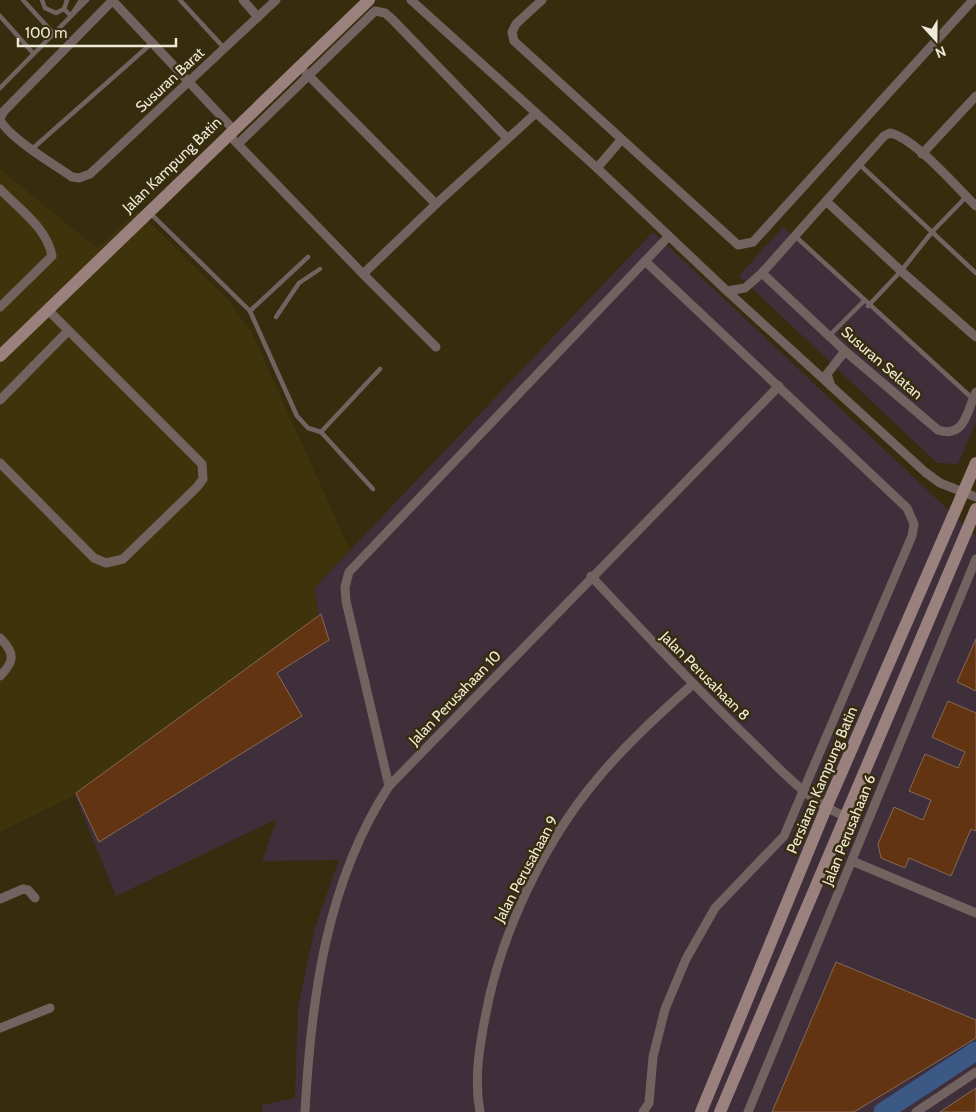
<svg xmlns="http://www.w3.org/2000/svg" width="976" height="1112" font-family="Cabin,sans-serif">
  <rect width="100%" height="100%" fill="#362c0e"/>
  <g fill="#3f2f3a">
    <path d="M783 227 976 400V422L958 464 937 463 739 276Z"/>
    <path d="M653 232 976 536V1112H262V1105L295 1098 298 1007 315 928 339 860 262 861 277 819 116 896 75 795 319 619 314 588Z"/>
  </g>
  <path fill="#3f330c" d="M0 169 97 248 138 211 229 301 252 333 350 550 314 588 319 619 75 795 0 832Z"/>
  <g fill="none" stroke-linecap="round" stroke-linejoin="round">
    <path stroke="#3c5986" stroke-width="19" d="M883 1112 976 1051"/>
  </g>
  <g fill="#633412" stroke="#866957">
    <path d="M321 614 329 640 277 673 302 716 99 842 76 793Z"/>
    <path d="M976 639V691L957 682Z"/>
    <path d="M948 701 976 713V831L971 829 951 876 909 858 905 868 881 858 878 844 894 807 923 820 931 800 909 791 925 754 958 768 965 752 932 737Z"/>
    <path d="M836 962 976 1020V1038L854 1112H772Z"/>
    <path d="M976 1088V1112H940Z"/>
  </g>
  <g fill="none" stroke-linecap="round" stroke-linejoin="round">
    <g stroke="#736360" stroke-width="4.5">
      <path d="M23 0 53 33"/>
      <path d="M42 0 45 8 56 13 64 9 67 0"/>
      <path d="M180 0 225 49"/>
      <path d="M64 9 71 16 81 0"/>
      <path d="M0 16 33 53"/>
      <path d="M0 88 87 0"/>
      <path d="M32 149 152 43"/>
      <path d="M859 164 976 273"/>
      <path d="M151 214 250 311 297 416 308 428 321 432 380 369"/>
      <path d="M795 236 973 399"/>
      <path d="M868 306 901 271 932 232 966 197"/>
      <path d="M250 311 308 257"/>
      <path d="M276 317 299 283 320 269"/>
      <path d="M829 336 864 301"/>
      <path d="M321 432 373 489"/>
    </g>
    <g stroke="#736360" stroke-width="9">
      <path d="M243 0 258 17"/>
      <path d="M411 0 597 168 727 291 745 288 762 273 859 164 884 136 890 133C915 138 956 187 976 206"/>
      <path d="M542 0 516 24 512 32 514 41 738 245 753 242 973 0"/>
      <path d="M113 1 233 129"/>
      <path d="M306 73 436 204"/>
      <path d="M0 118 4 111 113 0"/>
      <path d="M0 119C6 136 55 165 72 177L79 178 90 174 276 0"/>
      <path d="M228 134 363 274 436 204 536 113"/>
      <path d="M238 144 375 11 385 13 392 19 507 138"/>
      <path d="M922 154 976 96"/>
      <path d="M597 168 621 140"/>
      <path d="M0 189C19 209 47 228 52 256L0 307"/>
      <path d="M826 201 901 271 976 337"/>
      <path d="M762 273 845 351 938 430C965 439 967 411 976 392"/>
      <path d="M363 274 436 347"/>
      <path d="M727 291 831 386"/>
      <path d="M845 351 827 374 831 386 925 472 940 483 976 497"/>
      <path d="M0 400 68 331"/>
      <path d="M0 463 94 558 106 563 123 559 197 487 203 479 202 464 48 310"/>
      <path d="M591 576C644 633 697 689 753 743 781 770 807 800 844 816"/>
      <path d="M0 638C15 653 15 661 0 676"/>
      <path d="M389 786 346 601 345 587 349 572 668 237"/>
      <path d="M852 861 976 913"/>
      <path d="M0 899 23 889 28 890 35 898"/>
      <path d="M0 1028 50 1008"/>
      <path d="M305 1112C311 999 326 883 389 786L779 386"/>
      <path d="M480 1112C474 1081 479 1049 485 1018 500 935 543 843 598 778 626 744 659 714 692 685"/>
      <path d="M643 1112 649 1103 653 1057 665 1009 686 959 715 908 784 836 912 536 914 524 907 508 645 261"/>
      <path d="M748 1112 976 559"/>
      <path d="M916 1112 976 1072"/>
    </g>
    <g stroke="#9a817d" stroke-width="12">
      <path d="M0 356 369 0"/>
      <path d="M701 1112 826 808 976 463"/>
      <path d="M720 1112 976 509"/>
    </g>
  </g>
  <g text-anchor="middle" stroke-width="5" stroke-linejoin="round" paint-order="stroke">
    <g font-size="15" fill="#efe9d8" stroke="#362c0e">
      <text transform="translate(170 80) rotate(-43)" y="5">Susuran Barat</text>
      <text transform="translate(172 165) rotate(-44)" y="5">Jalan Kampung Batin</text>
      <text transform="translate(882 363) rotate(41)" y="5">Susuran Selatan</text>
      <text transform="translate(705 676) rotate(45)" y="5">Jalan Perusahaan 8</text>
      <text transform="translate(455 698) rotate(-46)" y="5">Jalan Perusahaan 10</text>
      <text transform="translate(822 780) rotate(-67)" y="5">Persiaran Kampung Batin</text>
      <text transform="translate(849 830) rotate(-68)" y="5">Jalan Perusahaan 6</text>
      <text transform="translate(526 869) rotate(-62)" y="5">Jalan Perusahaan 9</text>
    </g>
  </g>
  <g transform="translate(936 40) rotate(159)" stroke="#362c0e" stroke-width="4" paint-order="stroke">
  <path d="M0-4L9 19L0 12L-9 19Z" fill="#efe9d8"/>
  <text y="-8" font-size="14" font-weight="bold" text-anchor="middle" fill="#efe9d8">N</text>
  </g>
  <path d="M18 38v8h158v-8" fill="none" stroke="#efe9d8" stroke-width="2.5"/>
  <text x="25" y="38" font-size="15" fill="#efe9d8" stroke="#362c0e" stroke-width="4" paint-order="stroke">100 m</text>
</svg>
